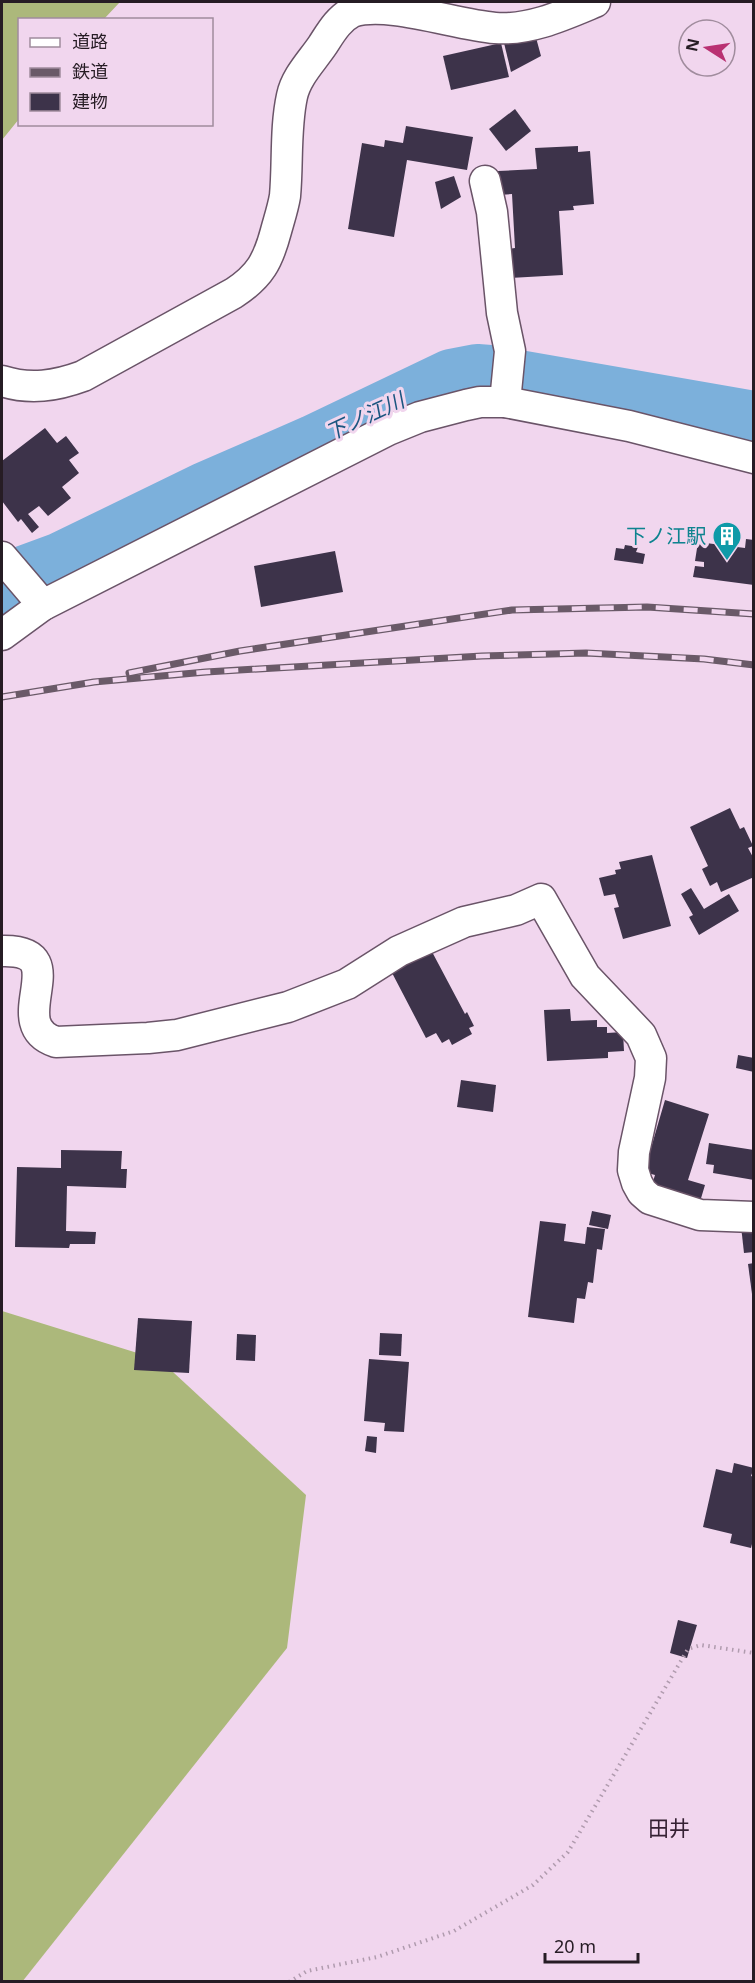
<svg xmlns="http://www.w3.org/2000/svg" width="755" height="1983" font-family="'Noto Sans','Noto Sans JP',sans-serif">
  <rect width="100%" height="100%" fill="#f1d6ee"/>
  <g fill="#acb87b">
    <path d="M2 2H120L104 19 20 20 19 119 2 140Z"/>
    <path d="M2 1311 160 1360 306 1495 287 1648 22 1982 2 1981Z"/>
  </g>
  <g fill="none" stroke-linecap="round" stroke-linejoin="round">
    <path stroke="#7cb0db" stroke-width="56" d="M2 586 12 578 61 560 205 490 313 443 451 377 477 372 490 373 754 419"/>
  </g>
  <g fill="#3d334a">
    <path d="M535 34 541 56 511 72 504 43Z"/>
    <path d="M501 43 509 77 451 90 443 56Z"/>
    <path d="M515 109 531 131 506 151 489 129Z"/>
    <path d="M406 126 473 137 467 170 407 160 394 237 348 229 362 143 384 147 385 140 403 143Z"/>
    <path d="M578 146V152L590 151 594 204 573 206 574 210 559 211 563 275 510 278 507 249 515 248 512 194 499 195 498 171 537 169 535 148Z"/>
    <path d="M454 176 461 197 441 209 435 182Z"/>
    <path d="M45 428 57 443 66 436 79 453 69 460 79 473 62 487 71 498 48 516 39 506 28 514 39 527 32 533 21 519 18 522 2 501V461Z"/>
    <path d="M746 539 754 540V585L693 577 695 566 704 567V562L695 561 698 542 745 548Z"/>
    <path d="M625 545 638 547 636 552 645 554 643 564 614 560 616 548 624 549Z"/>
    <path d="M335 551 343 592 261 607 254 566Z"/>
    <path d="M730 808 740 829 744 827 753 846 748 848 754 859V877L721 892 717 882 710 886 702 869 708 866 690 827Z"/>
    <path d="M652 855 671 926 623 939 614 908 619 907 615 894 604 896 599 878 616 874 615 870 621 869 619 862Z"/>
    <path d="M691 888 704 909 729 894 739 911 699 935 689 917 693 915 681 894Z"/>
    <path d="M430 948 465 1014 467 1012 474 1026 469 1028 472 1034 452 1045 449 1039 442 1043 436 1033 426 1038 390 969Z"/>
    <path d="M570 1009 571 1021 597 1020V1027H607V1033L623 1032 624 1051 608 1052V1058L547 1061 544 1010Z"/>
    <path d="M738 1055 754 1058V1072L736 1068Z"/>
    <path d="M461 1080 496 1085 493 1112 457 1107Z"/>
    <path d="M665 1100 709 1114 688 1180 705 1185 699 1205 650 1191 655 1175 644 1172Z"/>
    <path d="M709 1143 754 1150V1180L713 1173 714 1165 706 1164Z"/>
    <path d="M61 1150 122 1151 121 1169H127L126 1188 67 1186 66 1231 96 1232 95 1244H70L69 1248 15 1247 17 1167 61 1168Z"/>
    <path d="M592 1211 611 1215 608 1229 589 1225Z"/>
    <path d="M540 1221 566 1224 564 1241 585 1244 587 1227 605 1229 602 1250 597 1249 593 1283 588 1282 585 1299 577 1298 574 1323 528 1317Z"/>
    <path d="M754 1225V1252L744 1253 741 1226Z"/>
    <path d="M754 1263V1294H752L748 1264Z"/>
    <path d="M138 1318 192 1321 189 1373 134 1370Z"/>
    <path d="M380 1333 402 1334 401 1356 379 1355Z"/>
    <path d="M237 1334 256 1335 255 1361 236 1360Z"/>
    <path d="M369 1359 409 1362 404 1432 384 1431 385 1423 364 1421Z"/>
    <path d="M367 1436 377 1437 376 1453 365 1451Z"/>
    <path d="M734 1463 754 1468 751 1476 754 1477V1544H752L751 1548 730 1543 732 1534 703 1527 716 1469 732 1473Z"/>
    <path d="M678 1620 697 1625 687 1658 670 1653Z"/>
  </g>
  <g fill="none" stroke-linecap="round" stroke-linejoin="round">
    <g stroke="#6a5468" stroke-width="33">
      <g id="street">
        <path d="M485 181 492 212 502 313 510 351 505 402"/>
        <path d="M2 381C30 390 56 386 83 376L234 293C260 276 268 261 276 231 279 220 283 208 285 196 288 163 285 128 292 96 296 77 311 62 322 46 330 34 338 19 352 12 387 0 456 25 495 28 529 31 564 15 595 2"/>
        <path d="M2 557 43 605"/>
        <path d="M2 635 43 605 388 430 420 417 466 405 480 402H505L629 426 754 458"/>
        <path d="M2 951C78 949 0 1024 56 1042L148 1038 177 1035 288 1007 347 984 399 951 464 922 516 910 541 899 585 976 641 1035 651 1058 650 1078 634 1152 633 1170 637 1183 642 1192 650 1199 700 1215 754 1217"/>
      </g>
    </g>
    <path stroke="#b09bae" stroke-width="4" stroke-dasharray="1.5 4.5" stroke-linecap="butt" d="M289 1982 307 1971 377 1957 454 1931 533 1885 568 1852 688 1649 701 1645 754 1653"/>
    <use href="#street" stroke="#fff" stroke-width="30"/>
    <g stroke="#6a5a68" stroke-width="7">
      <g id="rail">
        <path d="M129 673 240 651 512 610 647 607 754 614"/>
        <path d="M2 697 94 682 206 672 482 656 586 653 704 659 754 665"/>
      </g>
    </g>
    <use href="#rail" stroke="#f1d6ee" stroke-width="4.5" stroke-dasharray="14" stroke-linecap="butt"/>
  </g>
  <defs>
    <g id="building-pin" transform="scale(1.5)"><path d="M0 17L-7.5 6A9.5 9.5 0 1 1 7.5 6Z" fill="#0f9aa8" stroke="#f1d6ee"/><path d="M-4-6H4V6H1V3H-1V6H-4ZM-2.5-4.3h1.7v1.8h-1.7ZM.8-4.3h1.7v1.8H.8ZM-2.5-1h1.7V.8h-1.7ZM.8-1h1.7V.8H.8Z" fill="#fff"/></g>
  </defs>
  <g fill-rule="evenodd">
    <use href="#building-pin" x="727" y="536"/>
  </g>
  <g text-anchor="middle" stroke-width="6" stroke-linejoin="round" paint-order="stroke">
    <g font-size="20" fill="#0d838f" stroke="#f1d6ee" text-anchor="end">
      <text x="706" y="543">下ノ江駅</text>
    </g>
    <g font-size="21" font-style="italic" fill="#1c5680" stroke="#f1d6ee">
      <text transform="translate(365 417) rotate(-25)" y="7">下ノ江川</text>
    </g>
    <g font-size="21" fill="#352133" stroke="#f1d6ee">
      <text x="669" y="1836">田井</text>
    </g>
  </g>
  <rect width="755" height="1983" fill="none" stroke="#261c24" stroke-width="6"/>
  <rect x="18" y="18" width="195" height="108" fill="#f1d6ee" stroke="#a08c9d" stroke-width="1.5"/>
  <rect x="30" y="38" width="30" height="9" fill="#ffffff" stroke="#a08c9d" stroke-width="1.5"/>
  <text x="72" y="48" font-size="18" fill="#261c24">道路</text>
  <rect x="30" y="68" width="30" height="9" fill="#6a5a68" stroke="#a08c9d" stroke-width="1.5"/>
  <text x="72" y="78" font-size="18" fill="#261c24">鉄道</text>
  <rect x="30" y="93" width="30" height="18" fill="#3d334a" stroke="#a08c9d" stroke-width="1.5"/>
  <text x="72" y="108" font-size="18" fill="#261c24">建物</text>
  <g transform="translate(707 48) rotate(282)"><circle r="28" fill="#f1d6ee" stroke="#a08c9d" stroke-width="1.5"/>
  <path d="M0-4.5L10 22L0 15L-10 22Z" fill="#b93172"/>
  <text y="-9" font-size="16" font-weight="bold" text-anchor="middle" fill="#261c24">N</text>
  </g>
  <path d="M545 1953v9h93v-9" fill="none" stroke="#261c24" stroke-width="3"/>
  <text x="554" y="1953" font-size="18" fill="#261c24" stroke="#f1d6ee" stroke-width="4.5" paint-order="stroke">20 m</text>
</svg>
